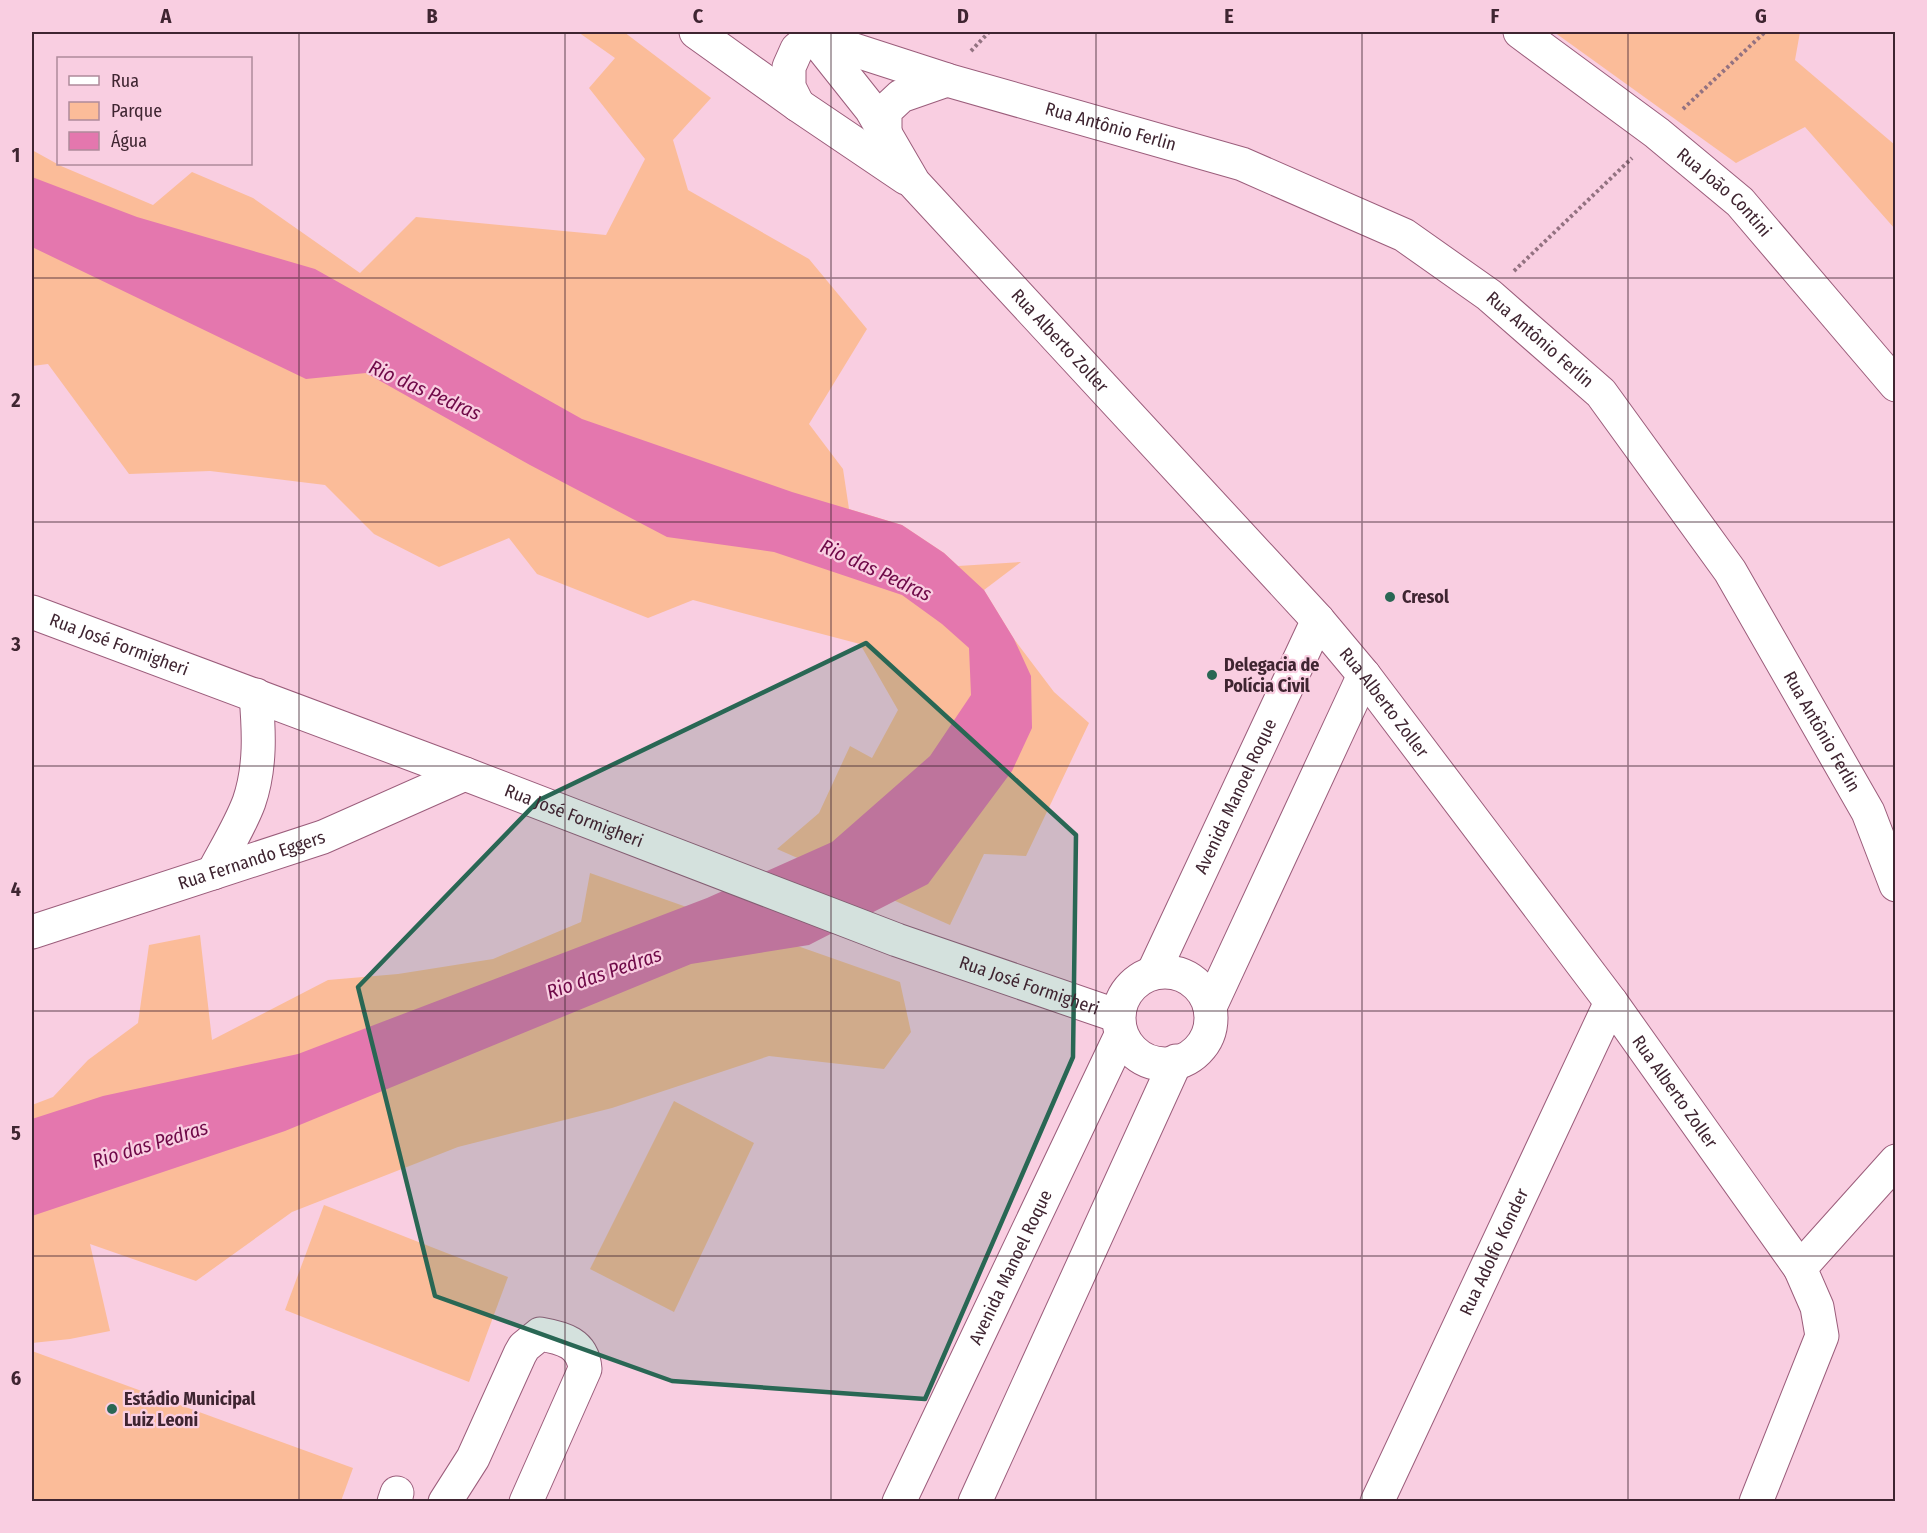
<svg xmlns="http://www.w3.org/2000/svg" width="1927" height="1533" font-family="'Fira Sans Condensed',sans-serif">
  <rect width="100%" height="100%" fill="#f9cee1"/>
  <g fill="#fbbc99">
    <path d="M578 32H624L711 98 673 140 688 190 809 259 867 329 809 424 843 469 849 509 902 525 944 553 958 566 1021 562 984 590 1014 639 1054 692 1089 723 1026 856 984 854 950 925 777 849 819 813 850 746 872 758 898 710 860 644 693 600 648 618 537 574 509 538 439 567 374 534 325 485 210 471 129 474 48 364 32 366V150L61 166 153 205 192 172 253 198 360 273 416 217 606 235 645 159 589 88 615 58Z"/>
    <path d="M1554 32H1800L1795 60 1895 145V229L1805 127 1736 163Z"/>
    <path d="M590 873 900 982 911 1032 884 1069 769 1056 612 1108 458 1147 292 1212 196 1281 90 1244 110 1331 70 1339 32 1343V1105L53 1097 88 1060 138 1023 149 945 200 935 212 1040 328 980 398 974 493 959 581 922Z"/>
    <path d="M674 1101 754 1143 674 1312 590 1269Z"/>
    <path d="M324 1205 508 1277 469 1382 285 1310Z"/>
    <path d="M32 1351 353 1468 341 1501H32Z"/>
  </g>
  <path fill="#e477ae" d="M32 177 137 217 315 269 582 419 792 492 902 525 944 553 984 590 1014 639 1031 676 1032 728 1012 771 928 884 809 945 691 964 285 1131 32 1216V1119L103 1096 298 1054 707 898 832 842 930 756 971 695 969 648 942 624 902 595 774 552 667 537 530 465 366 373 306 379 32 247Z"/>
  <g fill="none" stroke-linecap="round" stroke-linejoin="round">
    <g stroke="#9b5d7b" stroke-width="35">
      <g id="minor">
        <path d="M696 32 798 105 906 178"/>
        <path id="s1" d="M1520 32 1657 133 1740 202 1896 385"/>
        <path id="s2" d="M814 37 947 80 1242 164 1404 235 1489 295 1601 393 1730 571 1868 812 1896 885"/>
        <path id="s3" d="M798 105 789 87V67L797 49 813 36 871 109 914 183 1318 620 1364 675 1611 1002 1800 1268"/>
        <path d="M885 133V111L901 96 947 80"/>
        <path id="s4" d="M32 612 465 774 897 940 1118 1016"/>
        <path d="M213 873C225 850 240 826 249 802 261 767 259 731 256 695"/>
        <path id="s5" d="M32 932 323 837 465 774"/>
        <circle cx="1165" cy="1018" r="46"/>
        <path id="s6" d="M1153 973 1318 620"/>
        <path d="M1210 1007 1364 675"/>
        <path d="M394 1502 397 1493"/>
        <path d="M445 1502 473 1458 520 1354 524 1347 540 1334C563 1338 583 1343 585 1369L526 1502"/>
        <path id="s7" d="M899 1502 1121 1035"/>
        <path d="M975 1502 1176 1061"/>
        <path id="s8" d="M1377 1502 1611 1002"/>
        <path d="M1756 1502 1822 1336 1817 1307 1800 1268 1896 1161"/>
      </g>
    </g>
    <g stroke="#937281" stroke-width="4" stroke-dasharray="3 3" stroke-linecap="butt">
      <path d="M971 51 989 32"/>
      <path d="M1683 109 1765 32"/>
      <path d="M1514 271 1632 158"/>
    </g>
    <use href="#minor" stroke="#fff" stroke-width="33"/>
  </g>
  <path fill="#296754" fill-opacity="0.2" stroke="#296754" stroke-width="4.5" stroke-linejoin="round" d="M866 643 1076 835 1073 1057 925 1399 672 1381 435 1296 358 987 539 800Z"/>
  <path fill="none" stroke="#3f2531" stroke-width="1.5" stroke-opacity="0.55" d="M299 32V1502M565 32V1502M831 32V1502M1096 32V1502M1362 32V1502M1628 32V1502M32 278H1896M32 522H1896M32 766H1896M32 1011H1896M32 1256H1896"/>
  <g fill="#296754" stroke="#f9cee1" stroke-width="2">
    <circle cx="1390" cy="597" r="6"/>
    <circle cx="1212" cy="675" r="6"/>
    <circle cx="112" cy="1409" r="6"/>
  </g>
  <g text-anchor="middle" stroke-width="4.5" stroke-linejoin="round" paint-order="stroke">
    <g font-size="18" fill="#3f2531" stroke="#f9cee1">
      <text dy="6" stroke="none"><textPath href="#s2" startOffset="310">Rua Antônio Ferlin</textPath></text>
      <text dy="6" stroke="none"><textPath href="#s1" startOffset="260">Rua João Contini</textPath></text>
      <text dy="6" stroke="none"><textPath href="#s2" startOffset="795">Rua Antônio Ferlin</textPath></text>
      <text dy="6" stroke="none"><textPath href="#s3" startOffset="474">Rua Alberto Zoller</textPath></text>
      <text dy="6" stroke="none"><textPath href="#s4" startOffset="93">Rua José Formigheri</textPath></text>
      <text dy="6" stroke="none"><textPath href="#s3" startOffset="960">Rua Alberto Zoller</textPath></text>
      <text dy="6" stroke="none"><textPath href="#s2" startOffset="1281">Rua Antônio Ferlin</textPath></text>
      <text dy="6" stroke="none"><textPath href="#s6" startOffset="195">Avenida Manoel Roque</textPath></text>
      <text dy="6" stroke="none"><textPath href="#s4" startOffset="579">Rua José Formigheri</textPath></text>
      <text dy="6" stroke="none"><textPath href="#s5" startOffset="231">Rua Fernando Eggers</textPath></text>
      <text dy="6" stroke="none"><textPath href="#s4" startOffset="1065">Rua José Formigheri</textPath></text>
      <text dy="6" stroke="none"><textPath href="#s3" startOffset="1446">Rua Alberto Zoller</textPath></text>
      <text dy="6" stroke="none"><textPath href="#s8" startOffset="276">Rua Adolfo Konder</textPath></text>
      <text dy="6" stroke="none"><textPath href="#s7" startOffset="260">Avenida Manoel Roque</textPath></text>
    </g>
    <g font-size="18" font-weight="bold" fill="#3f2531" stroke="#f9cee1" text-anchor="start">
      <text x="1402" y="603">Cresol</text>
      <text x="1224" y="671">Delegacia de<tspan x="1224" dy="21">Polícia Civil</tspan></text>
      <text x="124" y="1405">Estádio Municipal<tspan x="124" dy="21">Luiz Leoni</tspan></text>
    </g>
    <g font-size="20" font-style="italic" fill="#6f0948" stroke="#f9cee1">
      <text transform="translate(425 390) rotate(24)" y="7">Rio das Pedras</text>
      <text transform="translate(876 570) rotate(25)" y="7">Rio das Pedras</text>
      <text transform="translate(604 973) rotate(-19)" y="7">Rio das Pedras</text>
      <text transform="translate(150 1144) rotate(-17)" y="7">Rio das Pedras</text>
    </g>
  </g>
  <rect width="1927" height="1533" fill="none" stroke="#f9cee1" stroke-width="66"/>
  <rect x="57" y="57" width="195" height="108" fill="#f9cee1" stroke="#af8a9b" stroke-width="1.5"/>
  <rect x="69" y="76" width="30" height="9" fill="#ffffff" stroke="#af8a9b" stroke-width="1.5"/>
  <text x="111" y="87" font-size="18" fill="#3f2531">Rua</text>
  <rect x="69" y="102" width="30" height="18" fill="#fbbc99" stroke="#af8a9b" stroke-width="1.5"/>
  <text x="111" y="117" font-size="18" fill="#3f2531">Parque</text>
  <rect x="69" y="132" width="30" height="18" fill="#e477ae" stroke="#af8a9b" stroke-width="1.5"/>
  <text x="111" y="147" font-size="18" fill="#3f2531">Água</text>
  <rect x="33" y="33" width="1861" height="1467" fill="none" stroke="#3f2531" stroke-width="2"/>
  <g font-size="20" text-anchor="middle" font-weight="bold" fill="#3f2531">
    <text x="166" y="23">A</text>
    <text x="432" y="23">B</text>
    <text x="698" y="23">C</text>
    <text x="963" y="23">D</text>
    <text x="1229" y="23">E</text>
    <text x="1495" y="23">F</text>
    <text x="1761" y="23">G</text>
    <text x="16" y="162">1</text>
    <text x="16" y="407">2</text>
    <text x="16" y="651">3</text>
    <text x="16" y="896">4</text>
    <text x="16" y="1140">5</text>
    <text x="16" y="1385">6</text>
  </g>
</svg>
